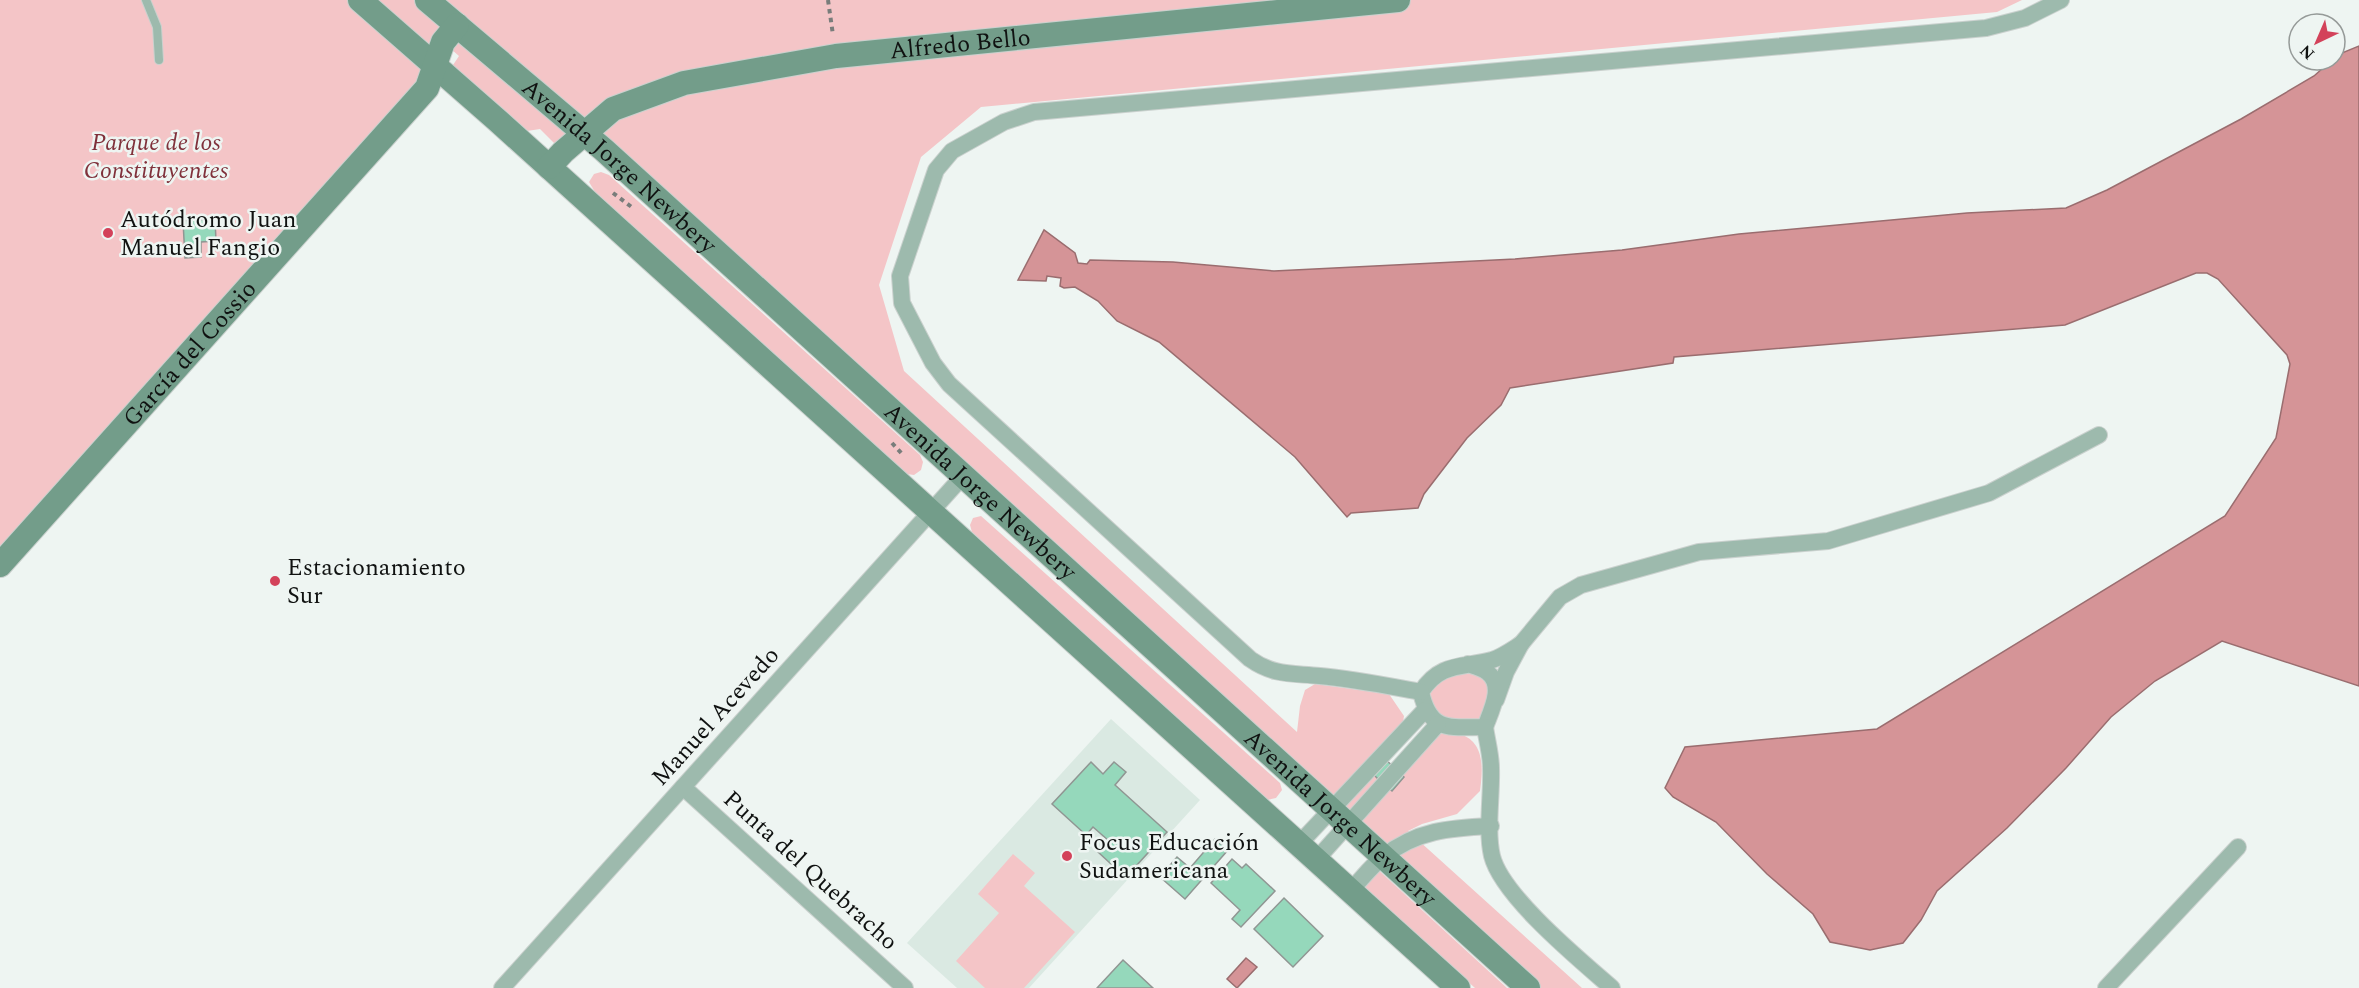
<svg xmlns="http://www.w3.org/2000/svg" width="2359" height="988" font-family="Spectral,serif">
  <rect width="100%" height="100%" fill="#eef5f2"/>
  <path fill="#dae9e2" d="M1111 719 1200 800 1029 988H957L907 943Z"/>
  <g fill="#f4c5c7">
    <path d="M0 0H2022L1997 12 981 107 921 157 879 285 904 371 1297 732 1300 706 1305 690 1315 684 1389 694 1404 716 1403 722 1364 766 1391 791 1404 777 1401 774C1412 762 1424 744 1437 736 1445 731 1452 732 1460 734 1485 742 1483 769 1480 791L1457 814 1422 824 1408 831 1582 988H1528L585 134 563 152 540 129 527 131 458 72 453 65 459 56 444 43 427 88 0 565Z"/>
    <path d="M601 172 609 175 920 455 923 462 921 470 914 475 907 474 595 192 589 182 594 174Z"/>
    <path d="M981 516 1280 783 1282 790 1276 798 1267 800 1257 792 972 532 970 525 973 518Z"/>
    <path d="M1468 664 1496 683 1485 727H1455L1425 710 1429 680Z"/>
    <path d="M1013 854 1035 873 1024 886 1075 932 1024 988H985L956 961 999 913 978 894Z"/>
    <path d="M1375 867 1507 988H1475L1361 884Z"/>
  </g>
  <g fill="#d59497" stroke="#9a6d6f" stroke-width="1.5">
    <path d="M2359 46V686L2222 641 2155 681 2111 717 2066 768 2007 828 1937 891 1921 920 1903 943 1870 950 1830 942 1813 914 1767 874 1716 822 1673 797 1665 788 1685 747 1877 729 2225 516 2276 438 2290 364 2287 355 2218 279 2207 273H2196L2065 325 1674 357 1673 363 1510 388 1501 405 1467 438 1424 494 1418 508 1351 513 1347 517 1295 457 1159 342 1117 321 1098 301 1075 287 1064 288 1060 286 1061 278 1047 276 1046 281 1018 280 1044 230 1075 253 1078 263 1087 264 1090 260 1173 262 1274 271 1515 259 1622 250 1739 234 1967 213 2066 208 2107 190 2241 119 2314 76 2332 60H2335L2337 55Z"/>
    <path d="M1246 958 1257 967 1237 988 1227 979Z"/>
  </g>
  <g fill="#95d8bb" stroke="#909693" stroke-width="1.5">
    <path d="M215 219 216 241 201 242V257L185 258 183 221Z"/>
    <path d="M1386 760 1395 768 1382 783 1373 774Z"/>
    <path d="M1091 762 1103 774 1114 762 1126 772 1115 785 1167 832 1136 866 1134 865 1124 876 1098 852 1109 841 1093 827 1086 835 1052 804Z"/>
    <path d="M1395 768 1404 777 1392 791 1382 783Z"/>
    <path d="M1215 839 1228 850 1185 899 1160 877 1177 857 1190 868Z"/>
    <path d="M1232 859 1242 868 1246 864 1275 891 1241 927 1232 919 1240 910 1211 883Z"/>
    <path d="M1284 898 1323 936 1293 967 1254 929Z"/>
    <path d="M1123 960 1153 988H1097Z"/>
  </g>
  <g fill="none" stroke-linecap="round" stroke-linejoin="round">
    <g stroke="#cad1ce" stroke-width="10">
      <path id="lane" d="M146 0 157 27 159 60"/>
    </g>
    <g stroke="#cad1ce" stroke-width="18">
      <g id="street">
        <path d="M1521 644 1560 597 1581 585 1699 552 1828 541 1989 493 2099 435"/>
        <path d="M1468 664C1474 666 1482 668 1487 672 1505 685 1491 711 1485 727 1450 727 1430 733 1421 692 1440 662 1462 668 1492 660 1502 657 1513 649 1521 644L1506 672 1496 700"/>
        <path d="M1421 692C1388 686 1354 679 1320 676 1292 673 1274 676 1250 659L949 384 933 363 902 303 900 276 936 170 952 151 1004 122 1034 112 1986 28 2025 18 2061 0"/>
        <path d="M1485 727C1487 741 1491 755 1491 768 1492 795 1486 830 1492 856 1502 896 1580 960 1612 988"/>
        <path d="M683 787 905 988"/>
        <path d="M1299 844 1425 710"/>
        <path d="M1316 860 1438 724"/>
        <path d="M1350 891C1361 880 1371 866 1383 857 1417 830 1450 828 1491 826"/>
        <path d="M502 988 963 476"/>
        <path d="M2106 988 2238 847"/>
      </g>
    </g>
    <g stroke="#cad1ce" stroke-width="26">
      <g id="secondary">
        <path d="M360 0 497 120 1458 988"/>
        <path id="s1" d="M427 0 604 150 1528 988"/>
        <path id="s2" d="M549 167 563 152 613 109 684 83 836 56 1398 0"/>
        <path id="s3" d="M0 565 427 88 443 42 457 25"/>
      </g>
    </g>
    <g stroke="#797d7b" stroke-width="4" stroke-dasharray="4.5 4.5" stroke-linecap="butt">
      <path d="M828 0 833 35"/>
      <path d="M613 193 633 208"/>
      <path d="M892 443 903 455"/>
    </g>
    <use href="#lane" stroke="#9dbaad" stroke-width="8"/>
    <use href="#street" stroke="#9dbaad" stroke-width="16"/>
    <use href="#secondary" stroke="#739d8a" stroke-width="24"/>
  </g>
  <g fill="#d3425a" stroke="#eef5f2" stroke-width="2">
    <circle cx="108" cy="233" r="6"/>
    <circle cx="275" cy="581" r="6"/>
    <circle cx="1067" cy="856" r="6"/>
  </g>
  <g text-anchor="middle" stroke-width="5" stroke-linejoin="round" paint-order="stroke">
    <g font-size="24" fill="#101211" stroke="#eef5f2">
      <text dy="8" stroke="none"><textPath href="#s2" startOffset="441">Alfredo Bello</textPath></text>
      <text dy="8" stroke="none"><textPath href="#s1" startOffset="254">Avenida Jorge Newbery</textPath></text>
      <text dy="8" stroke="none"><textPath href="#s3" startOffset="284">García del Cossio</textPath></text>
      <text dy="8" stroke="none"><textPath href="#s1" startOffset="740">Avenida Jorge Newbery</textPath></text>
      <text transform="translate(715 716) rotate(-48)" y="8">Manuel Acevedo</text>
      <text dy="8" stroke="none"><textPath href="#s1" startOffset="1226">Avenida Jorge Newbery</textPath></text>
      <text transform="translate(811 870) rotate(42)" y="8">Punta del Quebracho</text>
    </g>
    <g font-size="24" font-style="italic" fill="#80313b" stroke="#eef5f2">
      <text x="156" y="150">Parque de los<tspan x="156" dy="28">Constituyentes</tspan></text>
    </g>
    <g font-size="24" fill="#101211" stroke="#eef5f2" text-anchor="start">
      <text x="120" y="227">Autódromo Juan<tspan x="120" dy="28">Manuel Fangio</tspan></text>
      <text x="287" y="575">Estacionamiento<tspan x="287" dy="28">Sur</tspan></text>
      <text x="1079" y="850">Focus Educación<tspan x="1079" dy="28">Sudamericana</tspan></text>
    </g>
  </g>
  <g transform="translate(2317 42) rotate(224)"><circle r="28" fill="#eef5f2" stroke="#959a98" stroke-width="1.5"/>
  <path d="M0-4.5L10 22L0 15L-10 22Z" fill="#d3425a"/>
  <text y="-9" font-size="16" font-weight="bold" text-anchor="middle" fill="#101211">N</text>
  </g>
</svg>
